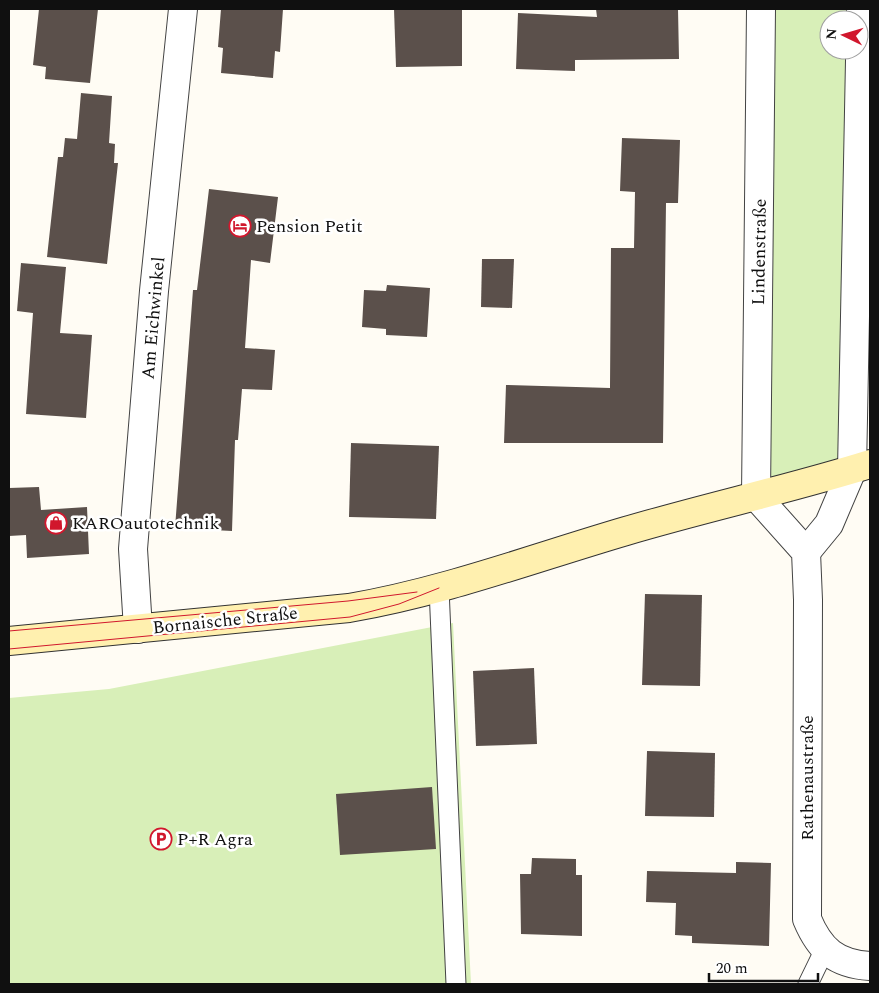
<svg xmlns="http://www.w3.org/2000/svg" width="879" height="993" font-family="Spectral,serif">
  <rect width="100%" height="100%" fill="#fffcf4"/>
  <g fill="#d8efb8" fill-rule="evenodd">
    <path d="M761 9H861L852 470 756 496ZM829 20H859V50H829Z"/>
    <path d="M453 623 471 984H9V698L109 689Z"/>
  </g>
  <g fill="#5b504b">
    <path d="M39 9H98L90 83 45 79 46 67 33 65Z"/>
    <path d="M221 9H283L280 52 275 51 273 78 221 73 223 48 218 47Z"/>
    <path d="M394 9H462V66L396 67Z"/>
    <path d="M596 9H678L679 59 575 60V71L516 69 518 13 597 17Z"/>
    <path d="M81 93 112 96 109 143 115 144 114 163H118L107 264 47 257 58 157H63L65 138 77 139Z"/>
    <path d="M622 138 680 140 678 203H666L663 443H504L506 385 610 388 611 248H634L635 192 620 191Z"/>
    <path d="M209 189 278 197 270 263 251 260 245 348 275 350 272 390 242 389 238 440H235L232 531 175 528 193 290H197Z"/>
    <path d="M482 259H514L512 308 481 307Z"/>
    <path d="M21 263 66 267 60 333 92 335 86 418 26 414 33 313 17 311Z"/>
    <path d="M387 285 430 288 427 337 386 335V329L362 327 364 290 386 291Z"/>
    <path d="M351 443 439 446 436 519 349 517Z"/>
    <path d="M39 487 41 510 87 507 89 554 27 558 26 535 9 536V488Z"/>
    <path d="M645 594 702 595 700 686 642 685Z"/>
    <path d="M534 668 537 744 476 746 473 671Z"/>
    <path d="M647 751 715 753 714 817 645 816Z"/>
    <path d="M432 787 436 849 340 855 336 794Z"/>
    <path d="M532 858 576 859V875H582V936L521 934 520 874H531Z"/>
    <path d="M736 862 771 863 769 946 692 943V936L675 935 676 903 646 902 647 871 736 873Z"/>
  </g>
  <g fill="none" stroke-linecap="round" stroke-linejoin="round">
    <g stroke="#434343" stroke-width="21">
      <g id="service">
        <path d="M439 588 456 984"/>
        <path d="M808 984 825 949"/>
      </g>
    </g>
    <g stroke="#434343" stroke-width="30">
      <g id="minor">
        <path d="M761 9 756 496 806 552 808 600 807 919C820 950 836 964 870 966"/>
        <path d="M806 552 829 524 852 470 861 9"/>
        <path d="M138 629 133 549 154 291 183 9"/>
      </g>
    </g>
    <g stroke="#323232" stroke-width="30">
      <path id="secondary" d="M9 641 349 608C443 592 534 558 626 531 707 507 790 489 870 464"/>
    </g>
    <use href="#service" stroke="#fff" stroke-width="19"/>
    <use href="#minor" stroke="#fff" stroke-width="28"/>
    <use href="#secondary" stroke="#fff0af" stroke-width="28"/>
    <g stroke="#d1172d" stroke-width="1">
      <path d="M9 631 348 601 417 592"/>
      <path d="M9 649 350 617 399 604 439 588"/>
    </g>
  </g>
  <defs>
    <g id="hotel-ring" transform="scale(1.125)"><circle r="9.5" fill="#fff" stroke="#d1172d" stroke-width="1.5"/><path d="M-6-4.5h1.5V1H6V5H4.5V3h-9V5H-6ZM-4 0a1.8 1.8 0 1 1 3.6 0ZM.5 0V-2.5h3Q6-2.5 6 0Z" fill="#d1172d"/></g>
    <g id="shop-ring" transform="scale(1.125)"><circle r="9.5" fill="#fff" stroke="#d1172d" stroke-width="1.5"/><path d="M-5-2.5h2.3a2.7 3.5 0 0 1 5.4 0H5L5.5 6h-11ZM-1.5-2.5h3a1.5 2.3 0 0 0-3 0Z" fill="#d1172d"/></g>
    <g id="parking-ring" transform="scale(1.125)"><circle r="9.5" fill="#fff" stroke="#d1172d" stroke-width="1.5"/><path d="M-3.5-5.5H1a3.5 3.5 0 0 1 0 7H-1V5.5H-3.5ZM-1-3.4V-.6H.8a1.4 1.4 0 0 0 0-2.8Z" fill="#d1172d"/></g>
  </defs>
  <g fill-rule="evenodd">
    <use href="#hotel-ring" x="240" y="226"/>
    <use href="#shop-ring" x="56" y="523"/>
    <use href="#parking-ring" x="161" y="839"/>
  </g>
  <g text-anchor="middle" stroke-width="5" stroke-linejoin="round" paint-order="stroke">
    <g font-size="18" fill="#101010" stroke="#fff" text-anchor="start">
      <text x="256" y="232">Pension Petit</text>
      <text x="72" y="529">KAROautotechnik</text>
      <text x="177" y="845">P+R Agra</text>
    </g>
    <g font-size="18" fill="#101010" stroke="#fff">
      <text transform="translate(759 252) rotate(-89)" y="6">Lindenstraße</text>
      <text transform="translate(153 318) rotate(-85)" y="6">Am Eichwinkel</text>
      <text transform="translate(225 620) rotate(-6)" y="6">Bornaische Straße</text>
      <text transform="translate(807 778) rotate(-90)" y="6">Rathenaustraße</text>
    </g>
  </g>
  <rect width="879" height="993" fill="none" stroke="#101010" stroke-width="20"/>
  <g transform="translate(844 35) rotate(275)"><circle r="24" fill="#ffffff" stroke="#9f9f9f"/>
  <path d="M0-4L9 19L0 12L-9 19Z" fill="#d1172d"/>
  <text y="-8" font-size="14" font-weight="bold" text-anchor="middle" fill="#101010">N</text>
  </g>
  <path d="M709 973v8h109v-8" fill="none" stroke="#101010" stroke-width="2.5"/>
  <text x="716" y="973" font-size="15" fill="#101010" stroke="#ffffff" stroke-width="4" paint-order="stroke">20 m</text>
</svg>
